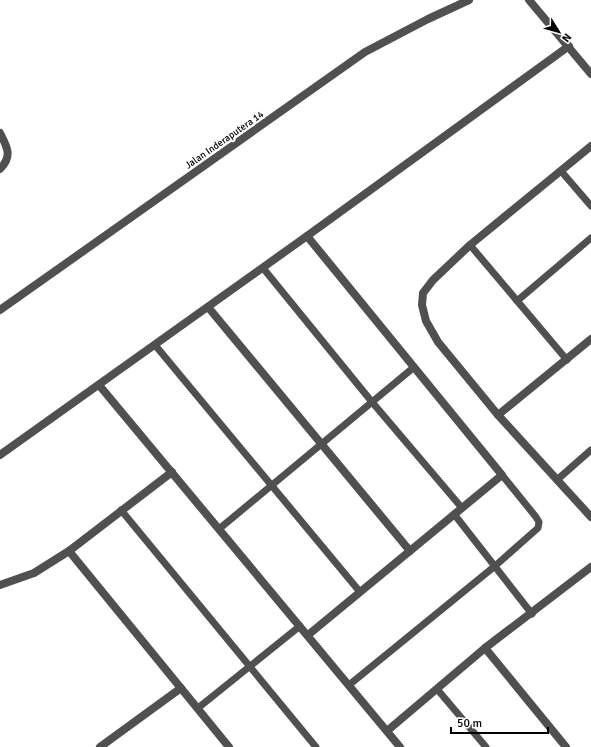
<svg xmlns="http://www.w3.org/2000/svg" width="591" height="747" font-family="Signika,sans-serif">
  <rect width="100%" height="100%" fill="#fff"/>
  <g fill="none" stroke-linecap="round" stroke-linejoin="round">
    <g stroke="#505050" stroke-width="7">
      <path d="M561 171 591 206"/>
      <path d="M470 245 567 360"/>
      <path d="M263 268 372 402 462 508"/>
      <path d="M517 301 591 238"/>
      <path d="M155 345 360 592"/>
      <path d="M558 479 591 450"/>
      <path d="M121 510 316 747"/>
      <path d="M454 514 532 614"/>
      <path d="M219 529 413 368"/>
      <path d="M349 685 495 566 538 528 539 522 536 517 502 475"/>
      <path d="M437 689 486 747"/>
      <path d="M198 708 300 626"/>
    </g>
    <g stroke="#505050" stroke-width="8">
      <path d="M529 0 591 74"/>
      <path d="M0 133C7 147 13 156 0 169"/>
      <path d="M307 236 502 475 308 635"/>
      <path d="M208 307 410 551"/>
      <path d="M0 310 365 52 428 19 469 0"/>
      <path d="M99 385 400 747"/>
      <path d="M498 415 591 339"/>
      <path d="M0 455 307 236 569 46"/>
      <path d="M69 551 229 747"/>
      <path d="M0 585 34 573 69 551 172 472"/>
      <path d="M485 648 566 747"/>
      <path d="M387 731 485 648 591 567"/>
      <path d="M100 747 181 688"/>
    </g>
    <path stroke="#505050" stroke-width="8" d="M591 146 470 245 433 280 423 293 422 305 426 321 438 342 498 415 591 517"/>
  </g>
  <g text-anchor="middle" stroke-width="4" stroke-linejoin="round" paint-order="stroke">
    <g font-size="10" fill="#000" stroke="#fff">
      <text transform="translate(224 139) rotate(-35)" y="4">Jalan Inderaputera 14</text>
    </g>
  </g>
  <g transform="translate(559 32) rotate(127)" stroke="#ffffff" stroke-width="3" paint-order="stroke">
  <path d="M0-3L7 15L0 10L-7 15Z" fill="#000000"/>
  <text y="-6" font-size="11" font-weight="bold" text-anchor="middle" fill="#000000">N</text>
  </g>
  <path d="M451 727v6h97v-6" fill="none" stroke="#000000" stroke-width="2"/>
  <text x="457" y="727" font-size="12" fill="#000000" stroke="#ffffff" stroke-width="3" paint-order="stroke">50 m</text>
</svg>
